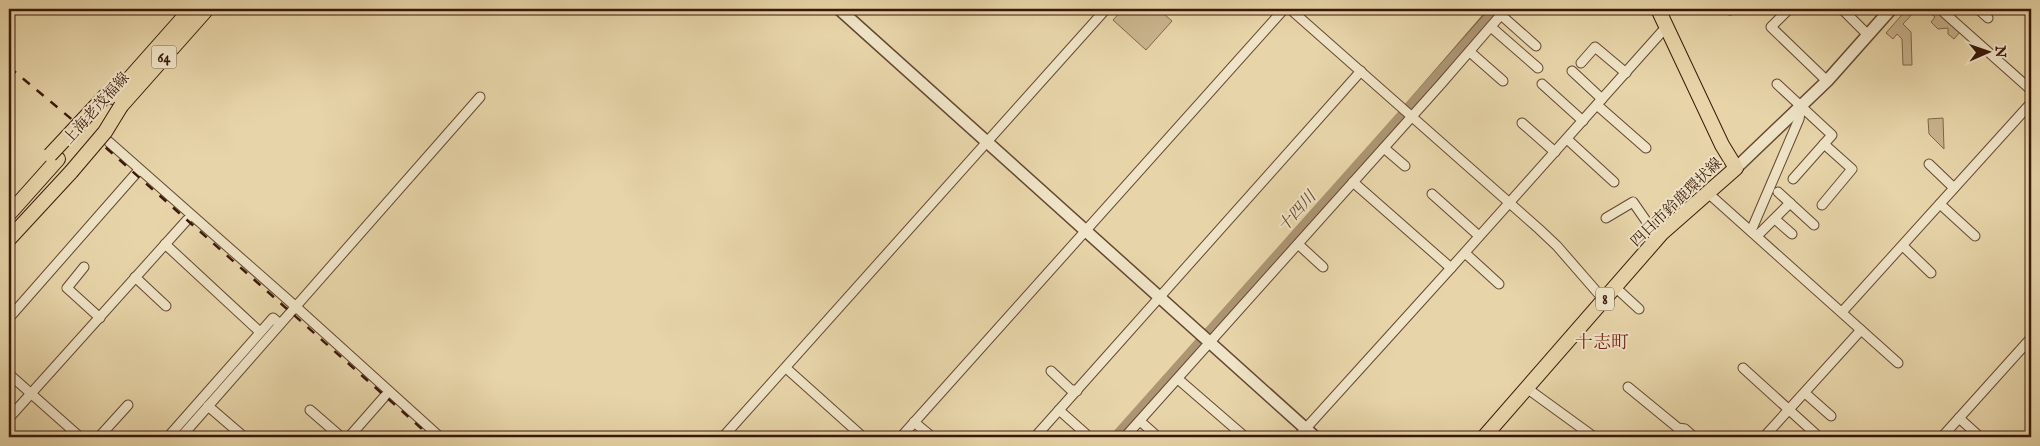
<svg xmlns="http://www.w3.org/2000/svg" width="2040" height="446" font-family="'IM FELL English','Noto Serif JP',serif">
  <rect width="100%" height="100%" fill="#e7d5a9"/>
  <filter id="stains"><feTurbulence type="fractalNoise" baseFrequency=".004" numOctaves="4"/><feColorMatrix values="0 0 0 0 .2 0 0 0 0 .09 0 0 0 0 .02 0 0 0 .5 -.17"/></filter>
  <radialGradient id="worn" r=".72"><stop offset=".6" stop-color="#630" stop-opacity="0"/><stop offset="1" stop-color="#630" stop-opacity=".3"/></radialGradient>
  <g fill="#cab58e" stroke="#82664c">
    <path d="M1123 9H1158L1172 21 1146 50 1113 20Z"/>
    <path d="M1907 9H1917L1903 24 1911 32 1912 65H1903L1902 39 1897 34 1893 39 1886 33Z"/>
    <path d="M1925 9H1934L1960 32 1954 39 1948 34V28L1938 29 1931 22 1935 17Z"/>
    <path d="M1943 118 1944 149 1929 134 1928 119Z"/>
  </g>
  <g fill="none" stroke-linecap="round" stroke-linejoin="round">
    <g stroke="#7e6349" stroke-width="2.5">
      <path d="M1405 106 1489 9"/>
      <path d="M279 319 290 307"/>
      <path d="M174 437 275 323"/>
    </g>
    <path stroke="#ac9573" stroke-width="14" d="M1118 437 1499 9"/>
    <g stroke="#654732" stroke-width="11">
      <g id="minor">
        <path d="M1290 9 1539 229 1557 246 1604 300"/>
        <path d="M1789 9 1771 27 1827 81"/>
        <path d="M1842 9 1868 35"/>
        <path d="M1940 9 2031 90"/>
        <path d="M1978 9 1988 18"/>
        <path d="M1730 10 1731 9"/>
        <path d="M1501 15 1536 46"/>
        <path d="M1491 27 1538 68"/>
        <path d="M1470 52 1503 81"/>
        <path d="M1581 63 1595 47 1626 73"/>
        <path d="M1572 71 1602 99"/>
        <path d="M1542 84 1583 121"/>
        <path d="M1777 84 1832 135 1793 179"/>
        <path d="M1597 105 1646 148"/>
        <path d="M1522 123 1555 152"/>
        <path d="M1567 139 1614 182"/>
        <path d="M109 142 295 306 440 437"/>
        <path d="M1384 148 1405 166"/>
        <path d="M1929 164 1954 188"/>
        <path d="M1353 182 1451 268"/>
        <path d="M1778 192 1814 225"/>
        <path d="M1708 193 1898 363"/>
        <path d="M1432 194 1479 236"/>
        <path d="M1940 204 1975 236"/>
        <path d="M1822 205 1852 169 1824 144"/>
        <path d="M1606 218 1633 202 1658 238"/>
        <path d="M1775 219 1792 234"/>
        <path d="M1751 231 1799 119 1801 107"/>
        <path d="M1757 236 1790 203"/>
        <path d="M165 244 260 332"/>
        <path d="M1298 244 1323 267"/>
        <path d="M1903 246 1931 273"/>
        <path d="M1465 253 1499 284"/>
        <path d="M84 267 67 288 100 318"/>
        <path d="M135 277 166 306"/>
        <path d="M1615 287 1639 309"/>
        <path d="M1842 312 2031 103"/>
        <path d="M9 318 139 170"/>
        <path d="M786 368 863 437"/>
        <path d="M1743 368 1819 437"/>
        <path d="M1051 371 1070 389 1077 391"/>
        <path d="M9 374 80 437"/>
        <path d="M1178 379 1245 437"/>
        <path d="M1628 387 1678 428 1685 429 1694 437"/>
        <path d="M1528 389 1594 437"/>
        <path d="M1805 393 1831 416"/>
        <path d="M208 406 244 437"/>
        <path d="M310 410 341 437"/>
        <path d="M1059 410 1086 434"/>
        <path d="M9 418 187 220"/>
        <path d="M1959 418 1980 437"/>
        <path d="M1140 421 1158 437"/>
        <path d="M914 422 932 437"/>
        <path d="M99 437 128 405"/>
        <path d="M168 437 273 318 280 324"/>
        <path d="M181 437 480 97"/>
        <path d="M349 437 385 396"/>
        <path d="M723 437 1106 9"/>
        <path d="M901 437 1284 9"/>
        <path d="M1035 437 1361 71"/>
        <path d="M1125 437 1441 84 1506 9"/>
        <path d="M1298 437 1451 268 1667 26"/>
        <path d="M1764 437 1861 330"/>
        <path d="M1942 437 2031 338"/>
      </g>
    </g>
    <g stroke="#654732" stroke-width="14">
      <g id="tertiary">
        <path d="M839 9 1315 437"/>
        <path d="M1736 168 1827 81 1891 9"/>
      </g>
    </g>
    <g stroke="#3a180b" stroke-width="16">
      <g id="primary">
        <path d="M113 97 191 9"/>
        <path d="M121 106 207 9"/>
        <path d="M9 214 58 159"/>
        <path d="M9 239 71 172"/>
        <path d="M1484 437 1662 233 1736 168 1722 145 1658 9"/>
      </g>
    </g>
    <use href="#minor" stroke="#efe4c7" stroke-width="9"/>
    <use href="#tertiary" stroke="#efe4c7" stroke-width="11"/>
    <use href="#primary" stroke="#e7d5a9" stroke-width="14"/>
    <path stroke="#3a180b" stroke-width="2.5" stroke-dasharray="9 9" stroke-linecap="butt" d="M9 67 105 147 431 437"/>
    <g stroke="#3a180b" stroke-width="16" stroke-linecap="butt">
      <g id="primary-bridge">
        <path d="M50 155 108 93"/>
        <path d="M71 172 105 132 121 106"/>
      </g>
    </g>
    <use href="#primary-bridge" stroke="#e7d5a9" stroke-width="14"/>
  </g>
  <g text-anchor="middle" stroke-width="4" stroke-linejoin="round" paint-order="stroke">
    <g fill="#efe4c7" stroke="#705543" stroke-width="1">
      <rect x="151.5" y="45.5" width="25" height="23" rx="4"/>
      <rect x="1596" y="287.5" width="18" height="23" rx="4"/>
    </g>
    <g font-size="14" font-weight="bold" fill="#3a180b">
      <text x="164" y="62">64</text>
      <text x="1605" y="304">8</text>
    </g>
    <g font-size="15" fill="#3a180b" stroke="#efe4c7">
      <text transform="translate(96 108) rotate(-48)" y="5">上海老茂福線</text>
      <text transform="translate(1676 202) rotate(-44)" y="5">四日市鈴鹿環状線</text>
    </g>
    <g font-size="16" font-style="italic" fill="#62442f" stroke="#efe4c7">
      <text transform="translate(1296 211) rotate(-48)" y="6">十四川</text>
    </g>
    <g font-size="18" fill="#7a1f14" stroke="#efe4c7">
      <text x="1602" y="348">十志町</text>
    </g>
  </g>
  <rect width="2040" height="446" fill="none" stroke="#e7d5a9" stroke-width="30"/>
  <rect x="10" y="10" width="2020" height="426" fill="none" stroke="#3a180b" stroke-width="2.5"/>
  <rect x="15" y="15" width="2010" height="416" fill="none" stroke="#3a180b"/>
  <g transform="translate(1988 52) rotate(88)" stroke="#efe4c7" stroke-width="4" paint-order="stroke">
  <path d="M0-4L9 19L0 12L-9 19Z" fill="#3a180b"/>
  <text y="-8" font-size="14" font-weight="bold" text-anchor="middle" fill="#3a180b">N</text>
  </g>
  <rect width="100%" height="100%" filter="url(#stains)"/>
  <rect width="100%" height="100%" fill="url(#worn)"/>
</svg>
